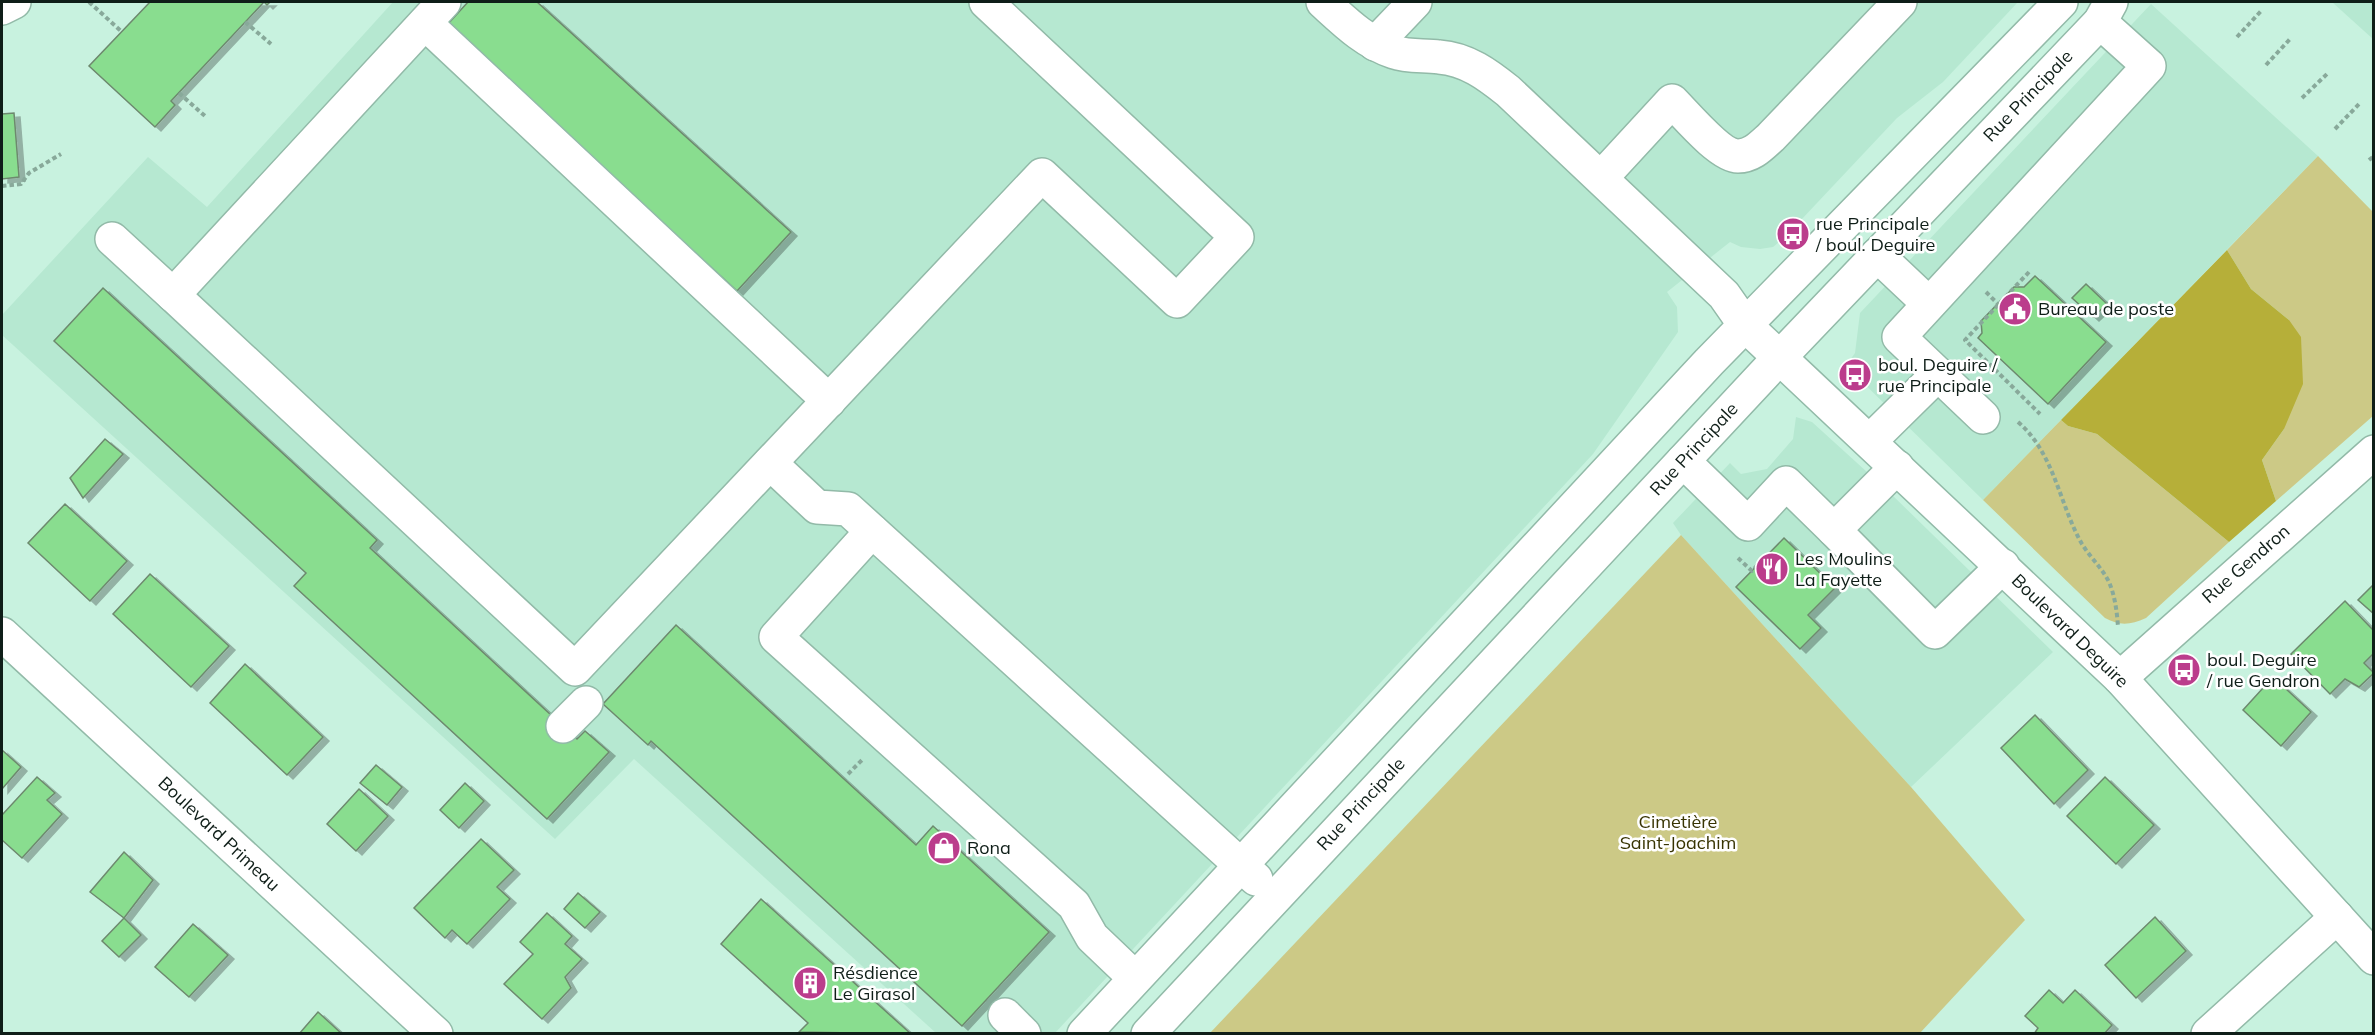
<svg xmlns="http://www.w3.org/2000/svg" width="2375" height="1035" font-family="Mulish,sans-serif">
  <defs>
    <filter id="shadow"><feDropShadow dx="6" dy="4" stdDeviation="0" flood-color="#0004"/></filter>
  </defs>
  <rect width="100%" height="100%" fill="#c8f2df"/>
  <g fill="#b6e8d1">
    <path d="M393 2H2018L1943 82 1897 118 1785 237 1773 247 1760 249 1741 247 1730 242 1667 292 1677 307 1678 332 1593 454 1055 1033H936L634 759 555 839 2 335V315L148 157 207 207Z"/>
    <path d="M2332 2H2373V39Z"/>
    <path d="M2151 4 2318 156 1983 500 1846 366 1855 353 1860 313Z"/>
    <path d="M1796 417 1812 422 1889 492 2053 652 1911 787 1681 535 1673 523 1730 463 1741 474 1767 469 1793 439Z"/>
  </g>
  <g fill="#ccc986">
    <path d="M2318 156 2373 212V416L2276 501 2262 460 2284 429 2289 320 2251 289 2227 250Z"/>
    <path d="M2061 420 2068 426 2097 434 2229 542 2146 618C2130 625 2120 626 2105 618L1983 500Z"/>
    <path d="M1681 535 1911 787 2025 920 1920 1033H1210Z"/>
  </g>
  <path fill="#b6af39" d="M2227 250 2251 289 2289 320 2301 337 2303 384 2284 429 2262 460 2276 501 2229 542 2097 434 2068 426 2061 420Z"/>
  <g fill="#89dd8f" stroke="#6d896e" stroke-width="1.5" filter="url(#shadow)">
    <path d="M150 2H270L267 5 264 2 171 101 175 105 155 127 89 66Z"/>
    <path d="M468 2H537L791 232 737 291 446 26Z"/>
    <path d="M14 113 19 177 2 179V114Z"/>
    <path d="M2035 276 2106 342 2048 404 1978 338 1982 333 1981 321 2014 287H2024Z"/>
    <path d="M2086 284 2107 304 2093 317 2072 298Z"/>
    <path d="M103 288 377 540 370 548 577 739 585 731 609 752 547 819 294 586 306 573 54 341Z"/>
    <path d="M105 439 123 454 83 498 70 478Z"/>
    <path d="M65 504 127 561 90 601 28 543Z"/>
    <path d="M1784 538 1835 588 1808 615 1821 628 1800 649 1736 587Z"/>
    <path d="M150 574 229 646 191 687 113 614Z"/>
    <path d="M2374 584V614L2358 600Z"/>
    <path d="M2345 601 2374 631V653L2364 663 2374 673 2359 687 2345 679 2330 694 2291 654Z"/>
    <path d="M676 625 916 845 933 826 1049 932 962 1026 651 741 648 745 603 704Z"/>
    <path d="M245 664 323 737 287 775 210 703Z"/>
    <path d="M2273 677 2311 712 2281 746 2243 710Z"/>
    <path d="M2035 715 2088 770 2054 804 2001 748Z"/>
    <path d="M2 750 21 767 2 789Z"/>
    <path d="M376 765 402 787 387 805 360 783Z"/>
    <path d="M37 777 55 793 47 800 62 814 22 858 2 840V815Z"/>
    <path d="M2105 777 2154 825 2116 864 2067 816Z"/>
    <path d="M465 783 484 801 459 828 440 810Z"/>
    <path d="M359 789 388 816 356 851 327 824Z"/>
    <path d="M481 839 514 870 497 887 510 899 467 944 452 930 445 938 414 908Z"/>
    <path d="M124 852 153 880 124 918 90 892Z"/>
    <path d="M578 893 600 912 585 928 564 909Z"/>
    <path d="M761 899 911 1034 799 1032 808 1023 721 944Z"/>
    <path d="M547 913 572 936 565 944 582 959 565 977 571 988 542 1019 504 984 533 954 520 942Z"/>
    <path d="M2155 917 2186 951 2136 998 2105 965Z"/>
    <path d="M124 918 141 935 119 957 102 941Z"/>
    <path d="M193 924 228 955 189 997 155 967Z"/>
    <path d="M2049 990 2063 1003 2075 990 2112 1025 2104 1034H2034L2038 1028 2025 1016Z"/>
    <path d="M318 1012 342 1034H299Z"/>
  </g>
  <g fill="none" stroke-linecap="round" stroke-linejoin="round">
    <g stroke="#92baa8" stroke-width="36">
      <g id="minor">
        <path d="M1323 2C1345 22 1365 42 1394 52 1408 57 1424 55 1439 57 1467 59 1488 75 1508 91L1724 295 1745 325 2120 678 2374 958"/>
        <path d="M2 8 14 2"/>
        <path d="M425 23 829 401"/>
        <path d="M1375 44 1415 2"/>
        <path d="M1601 178 1672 101C1686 115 1720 156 1738 156 1752 156 1761 146 1771 137L1900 2"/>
        <path d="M112 239 173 295 444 2"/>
        <path d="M1877 255 1929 304"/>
        <path d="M173 295 575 669 1042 175 1177 301 1237 237 986 2"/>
        <path d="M1983 417 1899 337 2149 66 2100 22"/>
        <path d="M1870 441 1938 374"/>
        <path d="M1683 461 1748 524 1786 483 1834 530"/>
        <path d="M770 463 817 507 848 509 1256 879"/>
        <path d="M1897 467 1834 530 1935 632 2003 566"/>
        <path d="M872 531 776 637 1074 905 1092 937 1135 978"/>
        <path d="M2 634 436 1034"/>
        <path d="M2120 678 2374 452"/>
        <path d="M563 726 586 703"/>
        <path d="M1005 1015 1024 1034"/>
        <path d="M1084 1034 1709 362 2061 2"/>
        <path d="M1148 1034 1780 357 2100 22 2111 2"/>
        <path d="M2208 1034 2337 917"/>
      </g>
    </g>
    <g stroke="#88a99a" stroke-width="4" stroke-dasharray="4.5 3" stroke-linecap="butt">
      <path d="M89 2 121 31"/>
      <path d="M245 22 271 44"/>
      <path d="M2237 37 2262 10"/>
      <path d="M2266 65 2291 38"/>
      <path d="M179 93 205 116"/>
      <path d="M2302 98 2328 73"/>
      <path d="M2335 129 2360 103"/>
      <path d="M2369 160 2374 156"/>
      <path d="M2 186 21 184 29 173 61 154"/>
      <path d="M2029 272 1965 340 2040 414"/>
      <path d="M1986 292 1998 304"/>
      <path d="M2018 422C2055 454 2059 504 2082 544 2090 557 2102 568 2109 582 2115 596 2117 612 2118 627"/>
      <path d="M1738 558 1752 571 1766 556"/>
      <path d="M848 774 862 760"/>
    </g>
    <use href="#minor" stroke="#fff" stroke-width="33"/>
  </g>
  <defs>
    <g id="bus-disc" transform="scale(1.725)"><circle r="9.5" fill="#bb3d8c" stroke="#fff"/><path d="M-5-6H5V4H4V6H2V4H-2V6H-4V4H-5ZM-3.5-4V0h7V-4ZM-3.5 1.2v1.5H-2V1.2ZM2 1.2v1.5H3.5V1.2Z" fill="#fff"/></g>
    <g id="civic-disc" transform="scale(1.725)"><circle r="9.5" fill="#bb3d8c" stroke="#fff"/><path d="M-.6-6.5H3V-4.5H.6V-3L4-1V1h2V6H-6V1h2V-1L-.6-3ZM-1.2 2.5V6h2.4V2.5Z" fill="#fff"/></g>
    <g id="restaurant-disc" transform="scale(1.725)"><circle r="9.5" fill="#bb3d8c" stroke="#fff"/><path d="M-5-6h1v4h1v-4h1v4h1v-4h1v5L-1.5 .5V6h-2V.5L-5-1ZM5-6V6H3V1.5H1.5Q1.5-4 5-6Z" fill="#fff"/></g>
    <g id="shop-disc" transform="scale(1.725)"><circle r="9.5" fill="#bb3d8c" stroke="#fff"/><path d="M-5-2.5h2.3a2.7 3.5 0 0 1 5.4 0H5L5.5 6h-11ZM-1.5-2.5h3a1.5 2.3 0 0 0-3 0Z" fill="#fff"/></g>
    <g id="building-disc" transform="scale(1.725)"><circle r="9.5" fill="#bb3d8c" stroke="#fff"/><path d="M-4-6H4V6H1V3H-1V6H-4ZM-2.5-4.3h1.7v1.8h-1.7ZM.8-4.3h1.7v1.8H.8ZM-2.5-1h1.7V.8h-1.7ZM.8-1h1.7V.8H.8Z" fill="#fff"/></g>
  </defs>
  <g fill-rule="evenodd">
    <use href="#bus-disc" x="1793" y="234"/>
    <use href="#civic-disc" x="2015" y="309"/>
    <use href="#bus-disc" x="1855" y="375"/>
    <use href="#restaurant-disc" x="1772" y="569"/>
    <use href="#bus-disc" x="2184" y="670"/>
    <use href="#shop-disc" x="944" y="848"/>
    <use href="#building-disc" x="810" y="983"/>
  </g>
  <g text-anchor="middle" stroke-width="5" stroke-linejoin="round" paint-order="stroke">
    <g font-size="18" fill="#0f1e18" stroke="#fff">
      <text transform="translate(2028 96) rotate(-46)" y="6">Rue Principale</text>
      <text transform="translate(1694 449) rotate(-47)" y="6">Rue Principale</text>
      <text transform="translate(2246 564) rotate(-41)" y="6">Rue Gendron</text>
      <text transform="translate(2070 631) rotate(44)" y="6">Boulevard Deguire</text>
      <text transform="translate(1361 804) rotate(-47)" y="6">Rue Principale</text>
      <text transform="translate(219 834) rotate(43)" y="6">Boulevard Primeau</text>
    </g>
    <g font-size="18" fill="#0f1e18" stroke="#fff" text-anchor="start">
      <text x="1816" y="230">rue Principale<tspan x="1816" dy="21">/ boul. Deguire</tspan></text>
      <text x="2038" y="315">Bureau de poste</text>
      <text x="1878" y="371">boul. Deguire /<tspan x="1878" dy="21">rue Principale</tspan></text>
      <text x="1795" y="565">Les Moulins<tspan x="1795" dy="21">La Fayette</tspan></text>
      <text x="2207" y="666">boul. Deguire<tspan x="2207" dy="21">/ rue Gendron</tspan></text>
      <text x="967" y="854">Rona</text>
      <text x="833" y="979">Résdience<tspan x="833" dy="21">Le Girasol</tspan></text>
    </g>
    <g font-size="18" fill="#383402" stroke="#fff">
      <text x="1678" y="828">Cimetière<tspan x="1678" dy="21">Saint-Joachim</tspan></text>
    </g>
  </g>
  <rect width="2375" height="1035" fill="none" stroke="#0f1e18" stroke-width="6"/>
</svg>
